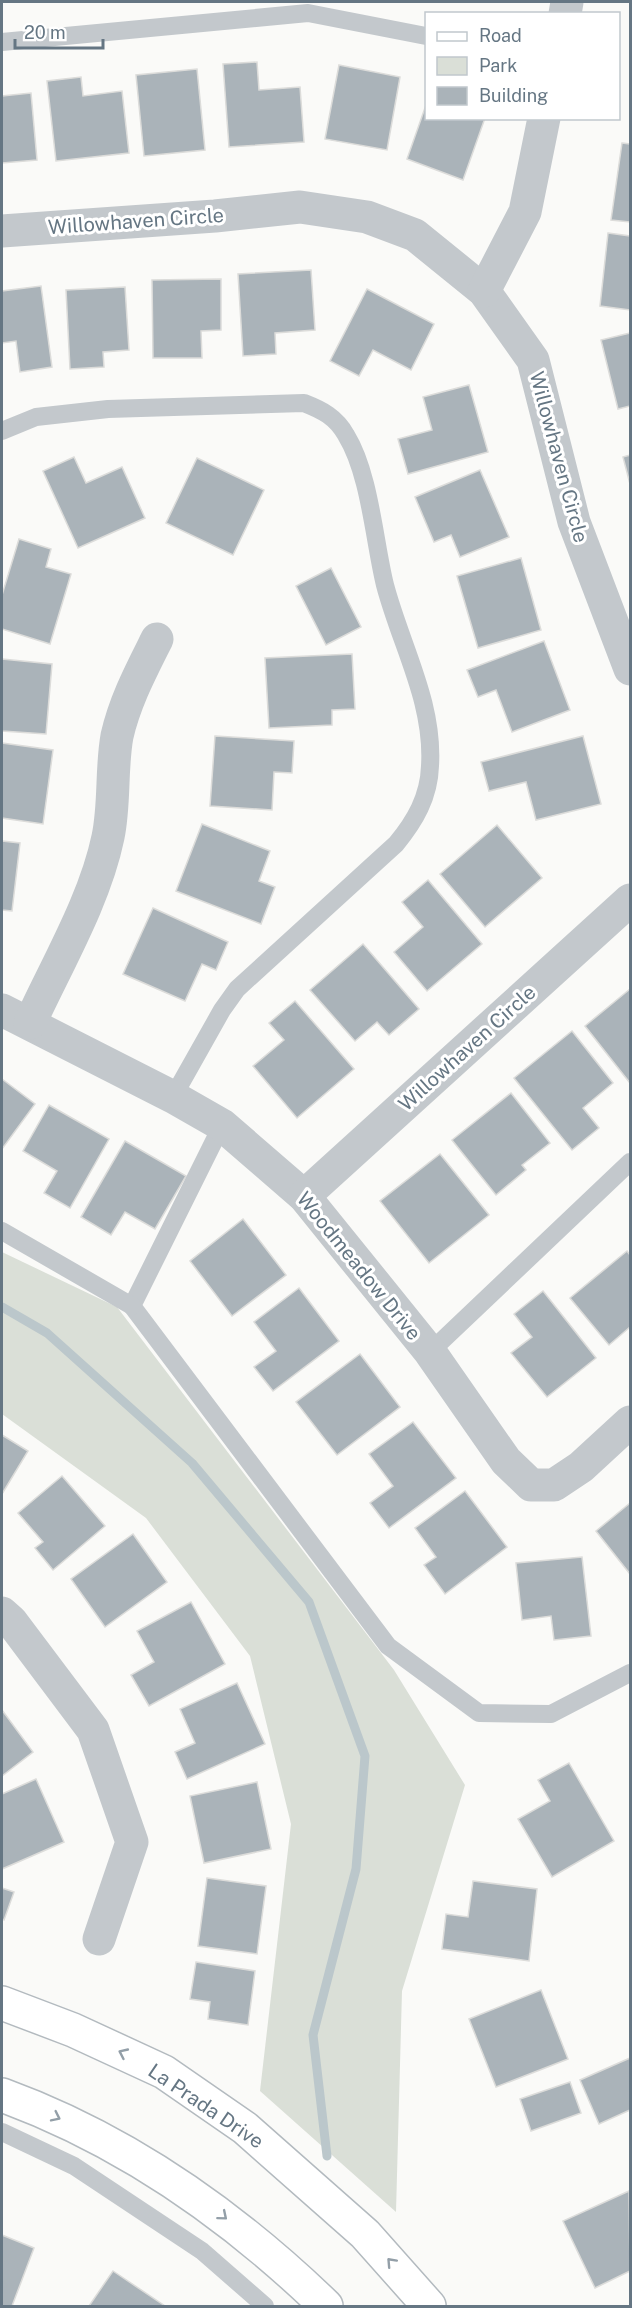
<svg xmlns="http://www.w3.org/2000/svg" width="632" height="2308" font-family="'Public Sans',sans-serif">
  <rect width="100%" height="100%" fill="#fafaf8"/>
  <path fill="#dadfd7" d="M2 1252 117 1307 394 1670 465 1785 402 1991 396 2212 260 2091 291 1824 250 1656 146 1518 2 1414Z"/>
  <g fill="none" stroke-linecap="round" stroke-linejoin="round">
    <path stroke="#bbc7cb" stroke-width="9" d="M2 1307 47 1333 192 1463 309 1602 365 1756 356 1869 313 2035 327 2156"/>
  </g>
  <g fill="#aab3b9" stroke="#dcdcda" stroke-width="1.5">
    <path d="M257 62 259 90 300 87 304 142 229 147 223 64Z"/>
    <path d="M339 65 400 77 387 150 325 139Z"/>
    <path d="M197 69 205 150 144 156 136 75Z"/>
    <path d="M81 77 83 96 122 91 129 153 56 161 47 81Z"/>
    <path d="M31 93 37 160 2 163V96Z"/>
    <path d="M426 105V118H485L463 180 407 159Z"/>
    <path d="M622 143 630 144V222L611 220Z"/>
    <path d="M608 233 630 236V310L600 306Z"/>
    <path d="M311 270 315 330 275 333 276 354 243 356 238 274Z"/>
    <path d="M221 279V330L201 331 202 358H153L152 280Z"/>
    <path d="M41 286 52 367 20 372 16 341 2 343V291Z"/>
    <path d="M125 287 129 350 103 352 104 367 70 369 66 290Z"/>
    <path d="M367 289 434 324 411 370 373 350 359 376 330 361Z"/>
    <path d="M630 333V406L618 409 601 340Z"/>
    <path d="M469 385 488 452 408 474 398 439 432 430 423 397Z"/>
    <path d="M630 455V484L623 457Z"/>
    <path d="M74 457 86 483 122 467 145 518 78 548 43 471Z"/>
    <path d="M197 458 264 490 233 555 166 523Z"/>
    <path d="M480 470 509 537 460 557 451 535 434 542 415 497Z"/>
    <path d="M19 539 51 549 46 567 71 574 50 644 2 629V595Z"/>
    <path d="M521 558 541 630 478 648 457 576Z"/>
    <path d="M331 568 361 627 326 645 296 586Z"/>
    <path d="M544 641 570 710 512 732 496 690 478 697 467 670Z"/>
    <path d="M352 654 355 709 332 710V725L269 728 265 658Z"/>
    <path d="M2 659 52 664 46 734 2 731Z"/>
    <path d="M215 736 294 741 292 773 274 772 272 810 210 806Z"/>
    <path d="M583 736 601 804 536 820 526 782 489 791 481 762Z"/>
    <path d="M2 743 53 750 43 824 2 818Z"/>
    <path d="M202 824 270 851 259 881 275 887 261 924 176 891Z"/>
    <path d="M497 825 542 878 485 927 440 874Z"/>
    <path d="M2 841 20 843 12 911 2 910Z"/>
    <path d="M428 880 482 944 427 991 394 952 423 927 402 902Z"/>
    <path d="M153 908 228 942 216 970 202 964 185 1001 123 974Z"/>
    <path d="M363 944 419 1009 389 1035 377 1022 355 1041 310 990Z"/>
    <path d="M630 989V1083L585 1026Z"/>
    <path d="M295 1001 354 1069 297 1118 253 1066 284 1040 269 1023Z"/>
    <path d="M572 1031 613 1083 583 1108 599 1128 572 1150 514 1078Z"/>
    <path d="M2 1079 35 1104 2 1149Z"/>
    <path d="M511 1093 550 1143 522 1165 526 1170 496 1195 452 1140Z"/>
    <path d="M49 1105 109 1139 70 1208 44 1193 57 1171 23 1151Z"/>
    <path d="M125 1141 186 1176 155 1229 125 1212 111 1235 81 1217Z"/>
    <path d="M440 1154 489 1215 429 1263 380 1201Z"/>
    <path d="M243 1219 286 1275 232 1316 190 1261Z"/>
    <path d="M627 1251 630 1255V1327L609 1345 570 1298Z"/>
    <path d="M299 1288 339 1341 273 1391 254 1367 276 1351 254 1322Z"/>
    <path d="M543 1291 596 1358 547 1397 511 1353 532 1337 514 1314Z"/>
    <path d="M360 1354 400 1407 337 1455 296 1402Z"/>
    <path d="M413 1422 456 1478 389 1528 370 1503 393 1486 369 1454Z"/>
    <path d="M2 1435 28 1451 2 1494Z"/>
    <path d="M62 1476 105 1526 53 1570 35 1548 43 1542 18 1513Z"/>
    <path d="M465 1491 507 1547 445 1594 424 1565 436 1557 415 1528Z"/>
    <path d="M630 1503V1574L596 1531Z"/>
    <path d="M133 1534 167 1582 105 1627 71 1579Z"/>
    <path d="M582 1557 591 1636 554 1640 551 1616 522 1620 516 1563Z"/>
    <path d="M191 1602 225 1664 149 1706 131 1675 154 1662 137 1631Z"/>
    <path d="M237 1683 265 1744 187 1779 175 1752 195 1743 180 1709Z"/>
    <path d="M2 1710 33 1752 2 1776Z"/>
    <path d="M569 1763 614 1841 552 1877 518 1819 550 1801 538 1780Z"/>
    <path d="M36 1779 64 1842 2 1869V1794Z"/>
    <path d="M257 1782 271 1849 204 1863 190 1796Z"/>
    <path d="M207 1878 266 1886 257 1954 198 1946Z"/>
    <path d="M473 1881 537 1889 529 1961 442 1949 446 1914 468 1917Z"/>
    <path d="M2 1888 14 1892 4 1920 2 1919Z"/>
    <path d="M196 1962 255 1971 248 2025 208 2019 210 2002 190 1999Z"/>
    <path d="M541 1990 568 2059 496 2087 469 2019Z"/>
    <path d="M630 2058V2110L599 2124 580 2080Z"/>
    <path d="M570 2082 581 2113 531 2131 520 2099Z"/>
    <path d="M629 2191 630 2271 595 2288 563 2221Z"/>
    <path d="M2 2235 34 2248 12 2306H2Z"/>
    <path d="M113 2271 165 2306H89Z"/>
  </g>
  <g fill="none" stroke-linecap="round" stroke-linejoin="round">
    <g stroke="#b3babf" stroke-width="36">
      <g id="secondary">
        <path d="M2 2003 73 2030 164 2072 245 2128 365 2234 429 2306"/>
        <path d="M2 2095C125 2140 232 2215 326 2306"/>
      </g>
    </g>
    <g stroke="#c3c8cc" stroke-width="18">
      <path d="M2 42 308 13 426 36"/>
      <path d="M2 431 36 417 108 409 304 403C322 410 336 417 346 435 370 474 374 540 385 585 401 646 434 702 430 766 429 797 415 821 396 844L237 989 222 1010 173 1097"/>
      <path d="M222 1125 132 1306 388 1646 479 1713 551 1714 630 1673"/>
      <path d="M2 1231 132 1306"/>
      <path d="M430 1352 630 1162"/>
      <path d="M2 2132 74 2166 202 2251 265 2306"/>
    </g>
    <g stroke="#c3c8cc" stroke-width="33">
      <path d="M565 14 567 2"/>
      <path d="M2 231 215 216 300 207 367 217 415 235 484 291 533 360 574 522 630 669"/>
      <path d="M484 291 525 212 544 118"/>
      <path d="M2 1010 173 1097 222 1125 304 1196 430 1352 506 1461 531 1485H554L581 1467 630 1422"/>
      <path d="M30 1023C57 964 95 900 108 837 115 804 111 769 117 736 125 701 141 671 157 639"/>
      <path d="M304 1196 630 900"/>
      <path d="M2 1613 11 1621 93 1730 132 1842 99 1939"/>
    </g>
    <use href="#secondary" stroke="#fff" stroke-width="33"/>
  </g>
  <defs><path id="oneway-chevron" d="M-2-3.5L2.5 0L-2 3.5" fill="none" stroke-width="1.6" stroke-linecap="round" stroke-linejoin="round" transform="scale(1.5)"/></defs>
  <g stroke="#939fa8">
    <use href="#oneway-chevron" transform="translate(123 2053) rotate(-155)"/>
    <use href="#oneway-chevron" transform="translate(56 2117) rotate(26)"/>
    <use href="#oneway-chevron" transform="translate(223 2216) rotate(40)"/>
    <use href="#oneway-chevron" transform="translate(391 2262) rotate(-133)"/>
  </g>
  <g text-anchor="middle" stroke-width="6" stroke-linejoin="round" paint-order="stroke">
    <g font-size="20" fill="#657683" stroke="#fff">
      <text transform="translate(136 221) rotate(-4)" y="7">Willowhaven Circle</text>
      <text transform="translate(559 457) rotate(75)" y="7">Willowhaven Circle</text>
      <text transform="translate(467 1048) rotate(-42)" y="7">Willowhaven Circle</text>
      <text transform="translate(359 1266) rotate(51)" y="7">Woodmeadow Drive</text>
      <text transform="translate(206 2106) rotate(34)" y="7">La Prada Drive</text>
    </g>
  </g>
  <rect width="632" height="2308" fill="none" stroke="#657683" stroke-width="6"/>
  <rect x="425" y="12" width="195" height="108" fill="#ffffff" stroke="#c1c8cd" stroke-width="1.5"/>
  <rect x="437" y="32" width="30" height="9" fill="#ffffff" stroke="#c1c8cd" stroke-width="1.5"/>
  <text x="479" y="42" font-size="18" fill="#657683">Road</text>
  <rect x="437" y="57" width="30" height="18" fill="#dadfd7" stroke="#c1c8cd" stroke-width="1.5"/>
  <text x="479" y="72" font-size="18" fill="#657683">Park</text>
  <rect x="437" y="87" width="30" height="18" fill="#aab3b9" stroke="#c1c8cd" stroke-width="1.5"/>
  <text x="479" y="102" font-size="18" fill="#657683">Building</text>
  <path d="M15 39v9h88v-9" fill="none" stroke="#657683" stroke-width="3"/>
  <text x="24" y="39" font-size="18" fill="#657683" stroke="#ffffff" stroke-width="4.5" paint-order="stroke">20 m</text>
</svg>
